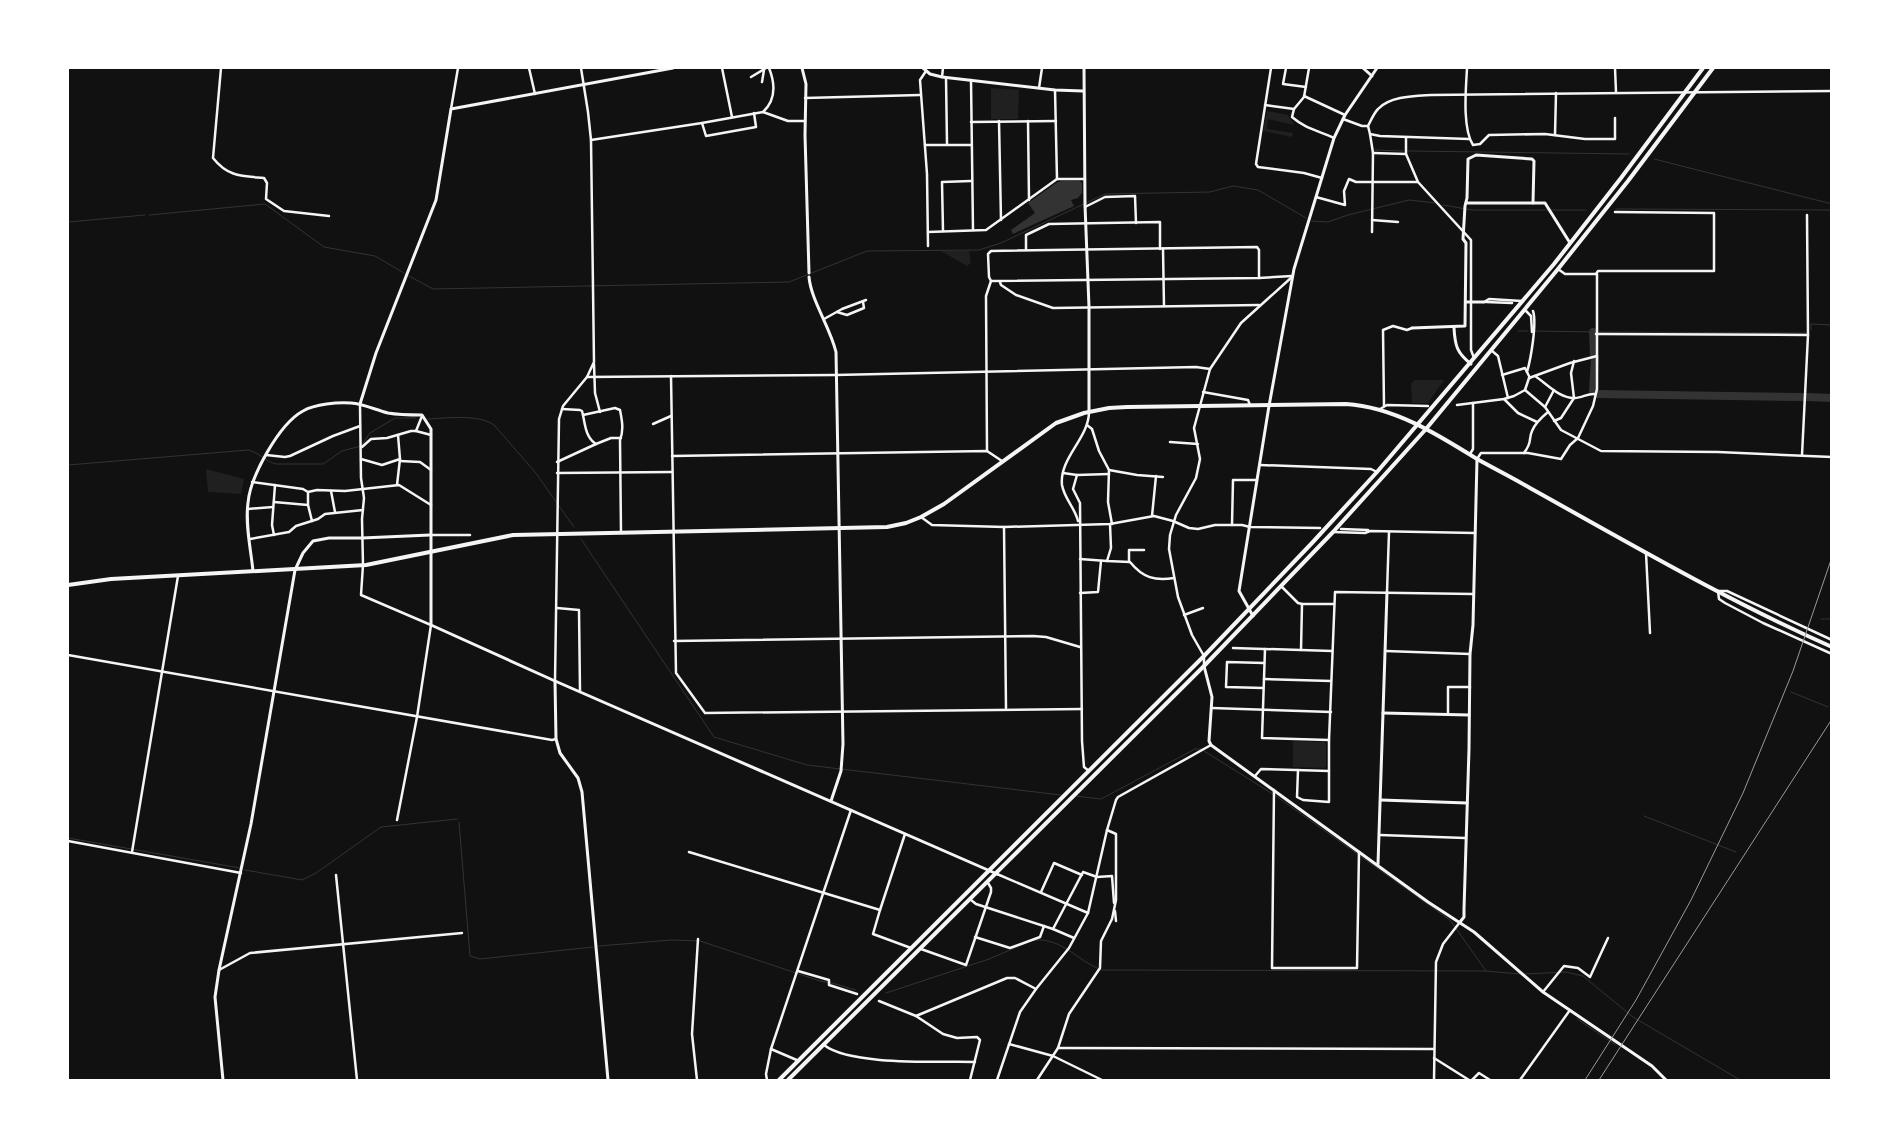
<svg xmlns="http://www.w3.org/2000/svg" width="1899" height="1148" font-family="'Asap Condensed',sans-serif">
  <rect width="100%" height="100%" fill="#111"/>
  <g fill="#202020">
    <path d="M991 88 1019 90 1018 119H991Z"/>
    <path d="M1267 111 1288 115 1294 125 1268 119 1267 129 1293 133 1292 137 1263 131Z"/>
    <path d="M941 251H969L971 263 967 266Z"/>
    <path d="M1415 380H1444L1428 403H1412L1411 384Z"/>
    <path d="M206 469 244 479 241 494 208 492Z"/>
    <path d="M1293 741 1324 742 1326 744V766L1324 768 1293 767Z"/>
  </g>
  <path fill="#333" d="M1061 181H1079L1082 183V193L1078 198 1071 200 1074 206 1013 234 1011 230 1035 213 1028 203 1056 183Z"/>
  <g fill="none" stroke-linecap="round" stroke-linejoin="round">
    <g stroke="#333" stroke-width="1">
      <path d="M1375 150 1403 151"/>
      <path d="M1408 151 1629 154"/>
      <path d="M1654 159 1832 204"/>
      <path d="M1443 205 1472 210H1586"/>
      <path d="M1616 209 1832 210"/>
      <path d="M149 215 265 204 324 247 375 256 404 273"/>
      <path d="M1312 221 1328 222 1348 215 1409 200 1436 203"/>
      <path d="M68 222 145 215"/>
      <path d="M409 276 433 289 789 282 867 251 979 250 1001 243 1105 194 1210 192 1233 186 1258 190 1306 218"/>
      <path d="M1811 329V324L1832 325"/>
      <path d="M1518 331H1528"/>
      <path d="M1535 331 1595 332"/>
      <path d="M1599 332 1806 333"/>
      <path d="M428 419C447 418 479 414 494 425L535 472 574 527"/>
      <path d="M68 465 248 450C258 452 265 461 276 464H323L342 451 361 446 370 433 395 418H416"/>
      <path d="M581 539 714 737 807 765 1061 795"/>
      <path d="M1821 619H1832"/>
      <path d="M1791 692 1828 707"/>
      <path d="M1204 751 1276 796 1450 920 1486 971"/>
      <path d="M1075 796 1101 799 1195 749H1201"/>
      <path d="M1644 816 1736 852"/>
      <path d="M459 822 470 956 480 959 593 947"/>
      <path d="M68 838 240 868"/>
      <path d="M245 870 302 880 316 873 381 827 457 819"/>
      <path d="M1035 940C1063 938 1077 961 1102 970L1486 971 1520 974"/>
      <path d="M599 946 671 940 700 941 820 981 832 983 856 990"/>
      <path d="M1524 974 1566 972 1583 976 1633 1017 1740 1080"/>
      <path d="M886 993 989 959 1026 943"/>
      <path d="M1577 1019 1616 1045"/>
    </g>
    <g stroke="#333" stroke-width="8">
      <path d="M1593 332 1594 355"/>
      <path d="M1593 391 1595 359"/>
      <path d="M1597 394 1802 397"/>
      <path d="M1807 397 1832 398"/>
    </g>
    <g stroke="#f5f5f5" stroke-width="2.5">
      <path d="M221 68 213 158C228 177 242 176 264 178L267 183 266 199 284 211 329 216"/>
      <path d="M529 68 535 94"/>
      <path d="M722 68 732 117"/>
      <path d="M1271 68 1256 164 1258 167 1304 173 1322 178"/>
      <path d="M1286 68 1283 84 1306 87"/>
      <path d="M1309 68 1304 97 1294 109 1292 117C1306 129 1317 130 1334 138"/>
      <path d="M1467 68C1466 88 1462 128 1473 145L1480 144 1489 135 1545 134 1585 139H1615V118"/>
      <path d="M1615 68 1616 92"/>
      <path d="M926 71 920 80 927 174 928 246"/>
      <path d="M751 77 766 68"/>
      <path d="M942 77 943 68"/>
      <path d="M946 78 947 144"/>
      <path d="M971 80 973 230"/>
      <path d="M762 82 764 70"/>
      <path d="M1039 88 1042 68"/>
      <path d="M1055 90 1057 179"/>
      <path d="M1304 96 1345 115"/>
      <path d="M805 98 920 95"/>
      <path d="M1265 105 1294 109"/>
      <path d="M451 109 458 68"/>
      <path d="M763 112C777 99 775 83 769 68"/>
      <path d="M1343 119 1362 126H1368C1371 120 1374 113 1378 109 1390 96 1415 96 1431 95L1832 91"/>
      <path d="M999 121 1001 220"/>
      <path d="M1028 121 1029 200"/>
      <path d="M971 122 1056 121"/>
      <path d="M702 123 706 136 756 127 754 113"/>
      <path d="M1368 126 1370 134 1380 136 1469 139"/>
      <path d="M1370 134 1373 153 1372 232"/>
      <path d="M1555 135 1556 93"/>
      <path d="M1406 138V154L1418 182 1471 240V350L1474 358"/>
      <path d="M591 140 702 123 763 112 788 121H805"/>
      <path d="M925 145H971"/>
      <path d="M1373 153 1406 154"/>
      <path d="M1316 197 1345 205 1344 191 1349 179 1356 182H1418"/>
      <path d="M1085 207 1105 197 1135 196 1136 223"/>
      <path d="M1372 220 1398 222"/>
      <path d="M943 231 942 182 971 181"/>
      <path d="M928 232 986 230 1057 179H1085"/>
      <path d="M1163 249 1164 306"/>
      <path d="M1026 250V235L1049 224 1160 222V249"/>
      <path d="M1596 274 1598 271H1714V213L1615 212"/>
      <path d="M991 281 1259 278 1292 276"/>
      <path d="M1000 282 1001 285 1016 295 1053 308 1259 305"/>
      <path d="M1484 302 1489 299 1522 301"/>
      <path d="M1486 302 1512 303"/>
      <path d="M1525 310 1531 316 1532 332"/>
      <path d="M837 312 847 315 864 308 863 302"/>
      <path d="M824 319 842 309 866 300"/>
      <path d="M1596 334 1808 335"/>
      <path d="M1491 350 1498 356 1508 398"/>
      <path d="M594 364 595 393 600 412"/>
      <path d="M1527 372C1531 358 1537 323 1533 311"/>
      <path d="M1502 375 1525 368 1530 378"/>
      <path d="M671 376 676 673 705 713 1082 709"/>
      <path d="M1535 376C1547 384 1560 399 1575 398 1582 398 1588 393 1595 394"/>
      <path d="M587 377 835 375 1196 367 1210 369"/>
      <path d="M1525 390 1545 407 1561 430 1601 451 1718 452 1832 457"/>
      <path d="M1203 392 1248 400 1250 405"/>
      <path d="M1504 399 1518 413 1537 422"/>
      <path d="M360 405 361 478 364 498 362 519 363 565 361 595 431 625 417 717 397 820"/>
      <path d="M1457 405 1504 399 1514 396 1525 390 1529 378 1570 363 1597 356"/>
      <path d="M1384 406 1383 330 1393 326 1407 330 1412 328"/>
      <path d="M1545 407 1554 390"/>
      <path d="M562 409 580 410 582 411 583 415"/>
      <path d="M1380 409 1387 405 1428 406"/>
      <path d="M1554 421 1561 418 1574 398 1571 373 1574 361"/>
      <path d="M653 424 671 416"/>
      <path d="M1087 425 1092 429 1099 451 1109 470 1108 502 1112 524"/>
      <path d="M416 431 422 416"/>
      <path d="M621 438H611L596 444C586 438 585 425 583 415L615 408 620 410C622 420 624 430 620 440L621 532"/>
      <path d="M1170 442 1198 444"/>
      <path d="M362 447 371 439 387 438 411 431H416L431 435"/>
      <path d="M987 451 986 296 991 281 989 277 988 254 991 251 1257 247 1259 250V278"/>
      <path d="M1524 453C1533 441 1528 440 1532 431 1535 423 1542 417 1548 412"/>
      <path d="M1470 454 1473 449V403"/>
      <path d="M266 455 285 457 290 456 333 436 360 426"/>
      <path d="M1802 455 1808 335 1807 215"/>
      <path d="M672 456 987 451 1002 461"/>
      <path d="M361 459 382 465 400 459"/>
      <path d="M1477 459 1481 453H1528L1561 459 1570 445 1578 438 1593 406 1597 389V274H1565L1558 269"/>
      <path d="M400 461 420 462 431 470"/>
      <path d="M557 462 596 444"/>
      <path d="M1260 465 1371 469 1377 472"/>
      <path d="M1109 470 1137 475 1163 477"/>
      <path d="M557 473 672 472"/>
      <path d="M1063 473 1077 475 1109 474"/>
      <path d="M1077 475 1073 489 1080 503 1082 741 1084 767 1089 771"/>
      <path d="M252 482 303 489 308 492 317 490 345 491 399 485 431 505"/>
      <path d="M397 485 400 459 398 435"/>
      <path d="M331 491 335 512"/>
      <path d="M308 492V505L312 521"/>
      <path d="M274 502 308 505"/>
      <path d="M248 509 273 507"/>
      <path d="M1152 516 1156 476"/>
      <path d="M921 517 932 525 1004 527 1110 524 1154 516 1173 521 1189 528 1198 529 1215 525H1242L1250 527 1320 528"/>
      <path d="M1078 521C1075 508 1064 498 1062 485 1059 458 1089 438 1089 412"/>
      <path d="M1110 524 1111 548 1107 561 1130 562C1143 578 1155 581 1174 578"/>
      <path d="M1232 525 1233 480H1257"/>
      <path d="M1004 527 1006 708"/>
      <path d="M1341 529 1368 530"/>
      <path d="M1333 532 1365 533 1370 531 1475 533"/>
      <path d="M274 535 272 525 275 485"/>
      <path d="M431 535H470"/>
      <path d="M250 539 289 532 296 526 318 519 325 514 363 510"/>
      <path d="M1646 553 1650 633"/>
      <path d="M1080 559 1107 561"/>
      <path d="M1129 562V550H1144"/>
      <path d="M1281 586 1298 603 1302 604H1334"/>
      <path d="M1387 592 1389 532"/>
      <path d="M1080 593 1098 592 1101 561"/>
      <path d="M557 608 579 610 580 691"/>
      <path d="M1184 615 1203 608"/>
      <path d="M1832 640 1727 591H1718L1719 599 1725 603 1763 623 1832 654"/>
      <path d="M674 641 1033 636 1046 637 1080 647"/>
      <path d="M1233 648 1332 651"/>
      <path d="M1265 649 1262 738 1329 740"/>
      <path d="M1301 650 1302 604"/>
      <path d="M1386 651 1470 654"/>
      <path d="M68 655C229 682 390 713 552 740L556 739"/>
      <path d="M1204 666V656L1192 635 1178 597 1169 549 1170 535 1176 515 1196 478 1200 459 1194 428 1210 369 1241 323 1292 277"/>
      <path d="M1264 679 1331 681"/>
      <path d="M555 681 559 419 563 406 587 377 594 362 591 140 588 112 581 68"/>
      <path d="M1263 688 1226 687 1227 662 1264 663"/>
      <path d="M1212 708 1331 712"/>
      <path d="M1448 714V687H1470"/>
      <path d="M1298 770 1297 797 1303 800 1329 802V740L1335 592 1473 594"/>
      <path d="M1255 776 1261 769 1329 771"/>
      <path d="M1274 790 1272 968H1357L1359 852"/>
      <path d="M1380 835 1465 838"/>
      <path d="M68 841 241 873"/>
      <path d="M132 852 178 576"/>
      <path d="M689 852 880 910 905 834"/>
      <path d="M997 874 1088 913"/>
      <path d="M336 875 357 1080"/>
      <path d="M1041 892 1054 863 1082 875"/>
      <path d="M971 900 976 904 1053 929"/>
      <path d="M880 910 873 934 911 948"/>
      <path d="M1115 911 1116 921"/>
      <path d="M975 937 1010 948 1040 937 1044 926"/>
      <path d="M1074 938 1053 929 1083 872 1097 877 1112 876 1114 903"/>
      <path d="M921 949 966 965 991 892V888L988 883"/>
      <path d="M219 970 250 953 462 933"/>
      <path d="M798 971 829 980V985L857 994"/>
      <path d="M1543 992 1564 966 1578 968 1590 977 1608 938"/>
      <path d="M879 1001 916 1016 943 1034 957 1038 977 1037 980 1040 970 1080"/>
      <path d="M916 1016 1007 978H1015L1036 989"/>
      <path d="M1009 1044 1053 1056 1102 1080"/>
      <path d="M824 1045C851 1066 939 1061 975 1062"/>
      <path d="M1058 1048 1434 1049"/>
      <path d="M771 1049 799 1061"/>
      <path d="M1434 1058 1469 1080"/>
      <path d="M697 1080 692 1034 698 939"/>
      <path d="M767 1080 766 1074 771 1049 851 810"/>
      <path d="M997 1080 1020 1012 1036 989 1069 948 1088 913 1107 830 1116 800 1118 797 1211 745"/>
      <path d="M1037 1080 1058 1048 1069 1014 1100 968 1101 941 1112 919 1116 900V834L1107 830"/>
      <path d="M1434 1080 1436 962 1443 944 1460 922"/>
      <path d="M1472 1080 1479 1073 1490 1080"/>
      <path d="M1520 1080 1570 1010"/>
    </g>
    <g stroke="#f5f5f5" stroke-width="3">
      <path d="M802 68 806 84 805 135 809 273"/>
      <path d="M923 68 930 74 942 77 1055 90 1083 91"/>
      <path d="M1084 68 1085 205 1089 307V412"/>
      <path d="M1363 68 1372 76"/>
      <path d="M1466 203H1545L1570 243"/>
      <path d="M809 277C811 300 830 327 836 352L843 744 841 771 831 801"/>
      <path d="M1466 302H1484"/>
      <path d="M1412 328 1465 326 1466 243 1463 239 1465 206 1467 198 1468 159 1476 155 1532 159 1534 161 1533 203"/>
      <path d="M1454 328C1455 346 1457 353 1471 364"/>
      <path d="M360 404 376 353 436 200 451 109 673 68"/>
      <path d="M253 571C251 550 245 525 248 503 250 477 279 424 303 411 315 404 338 402 351 403 364 404 376 410 388 413 399 415 411 415 422 415L431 429V625L555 681 556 739 560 753 578 778 582 792 608 1080"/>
      <path d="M1204 666 1212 697 1209 741 1211 745 1428 902 1474 932 1543 992 1652 1066 1666 1080"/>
      <path d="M555 681 997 874"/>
      <path d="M1383 713 1469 715"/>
      <path d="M1381 800 1467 803"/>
      <path d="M1378 864 1387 592"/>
      <path d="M1460 922 1464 917V909L1469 749 1470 654 1473 625 1477 459"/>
      <path d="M223 1080 215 997 219 970 251 824 295 570 303 553 313 541 329 538H362L430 535"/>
    </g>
    <path stroke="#f5f5f5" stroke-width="3" d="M1253 616 1239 591 1269 406 1294 269 1334 138 1345 115 1377 68"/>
    <path stroke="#f5f5f5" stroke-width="4" d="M68 585 111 579 366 565 513 535 887 527 906 523 921 517 944 504 1056 423 1084 413 1109 408 1127 407 1346 404C1394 407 1437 434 1477 459 1495 469 1513 478 1530 488 1629 543 1728 601 1832 647"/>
    <g stroke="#f5f5f5" stroke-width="4">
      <path d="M779 1080 1204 656 1312 543 1377 472 1554 264 1621 178 1703 68"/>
      <path d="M788 1080 1204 666 1333 532 1426 429 1558 269 1628 181 1713 68"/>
    </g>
    <g stroke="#9a9a9a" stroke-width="1">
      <path d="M1585 1080 1636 1000 1691 900 1743 793 1793 671 1832 557"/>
      <path d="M1599 1080 1832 719"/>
    </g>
  </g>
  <rect width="1899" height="1148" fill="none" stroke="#ffffff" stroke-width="138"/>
</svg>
